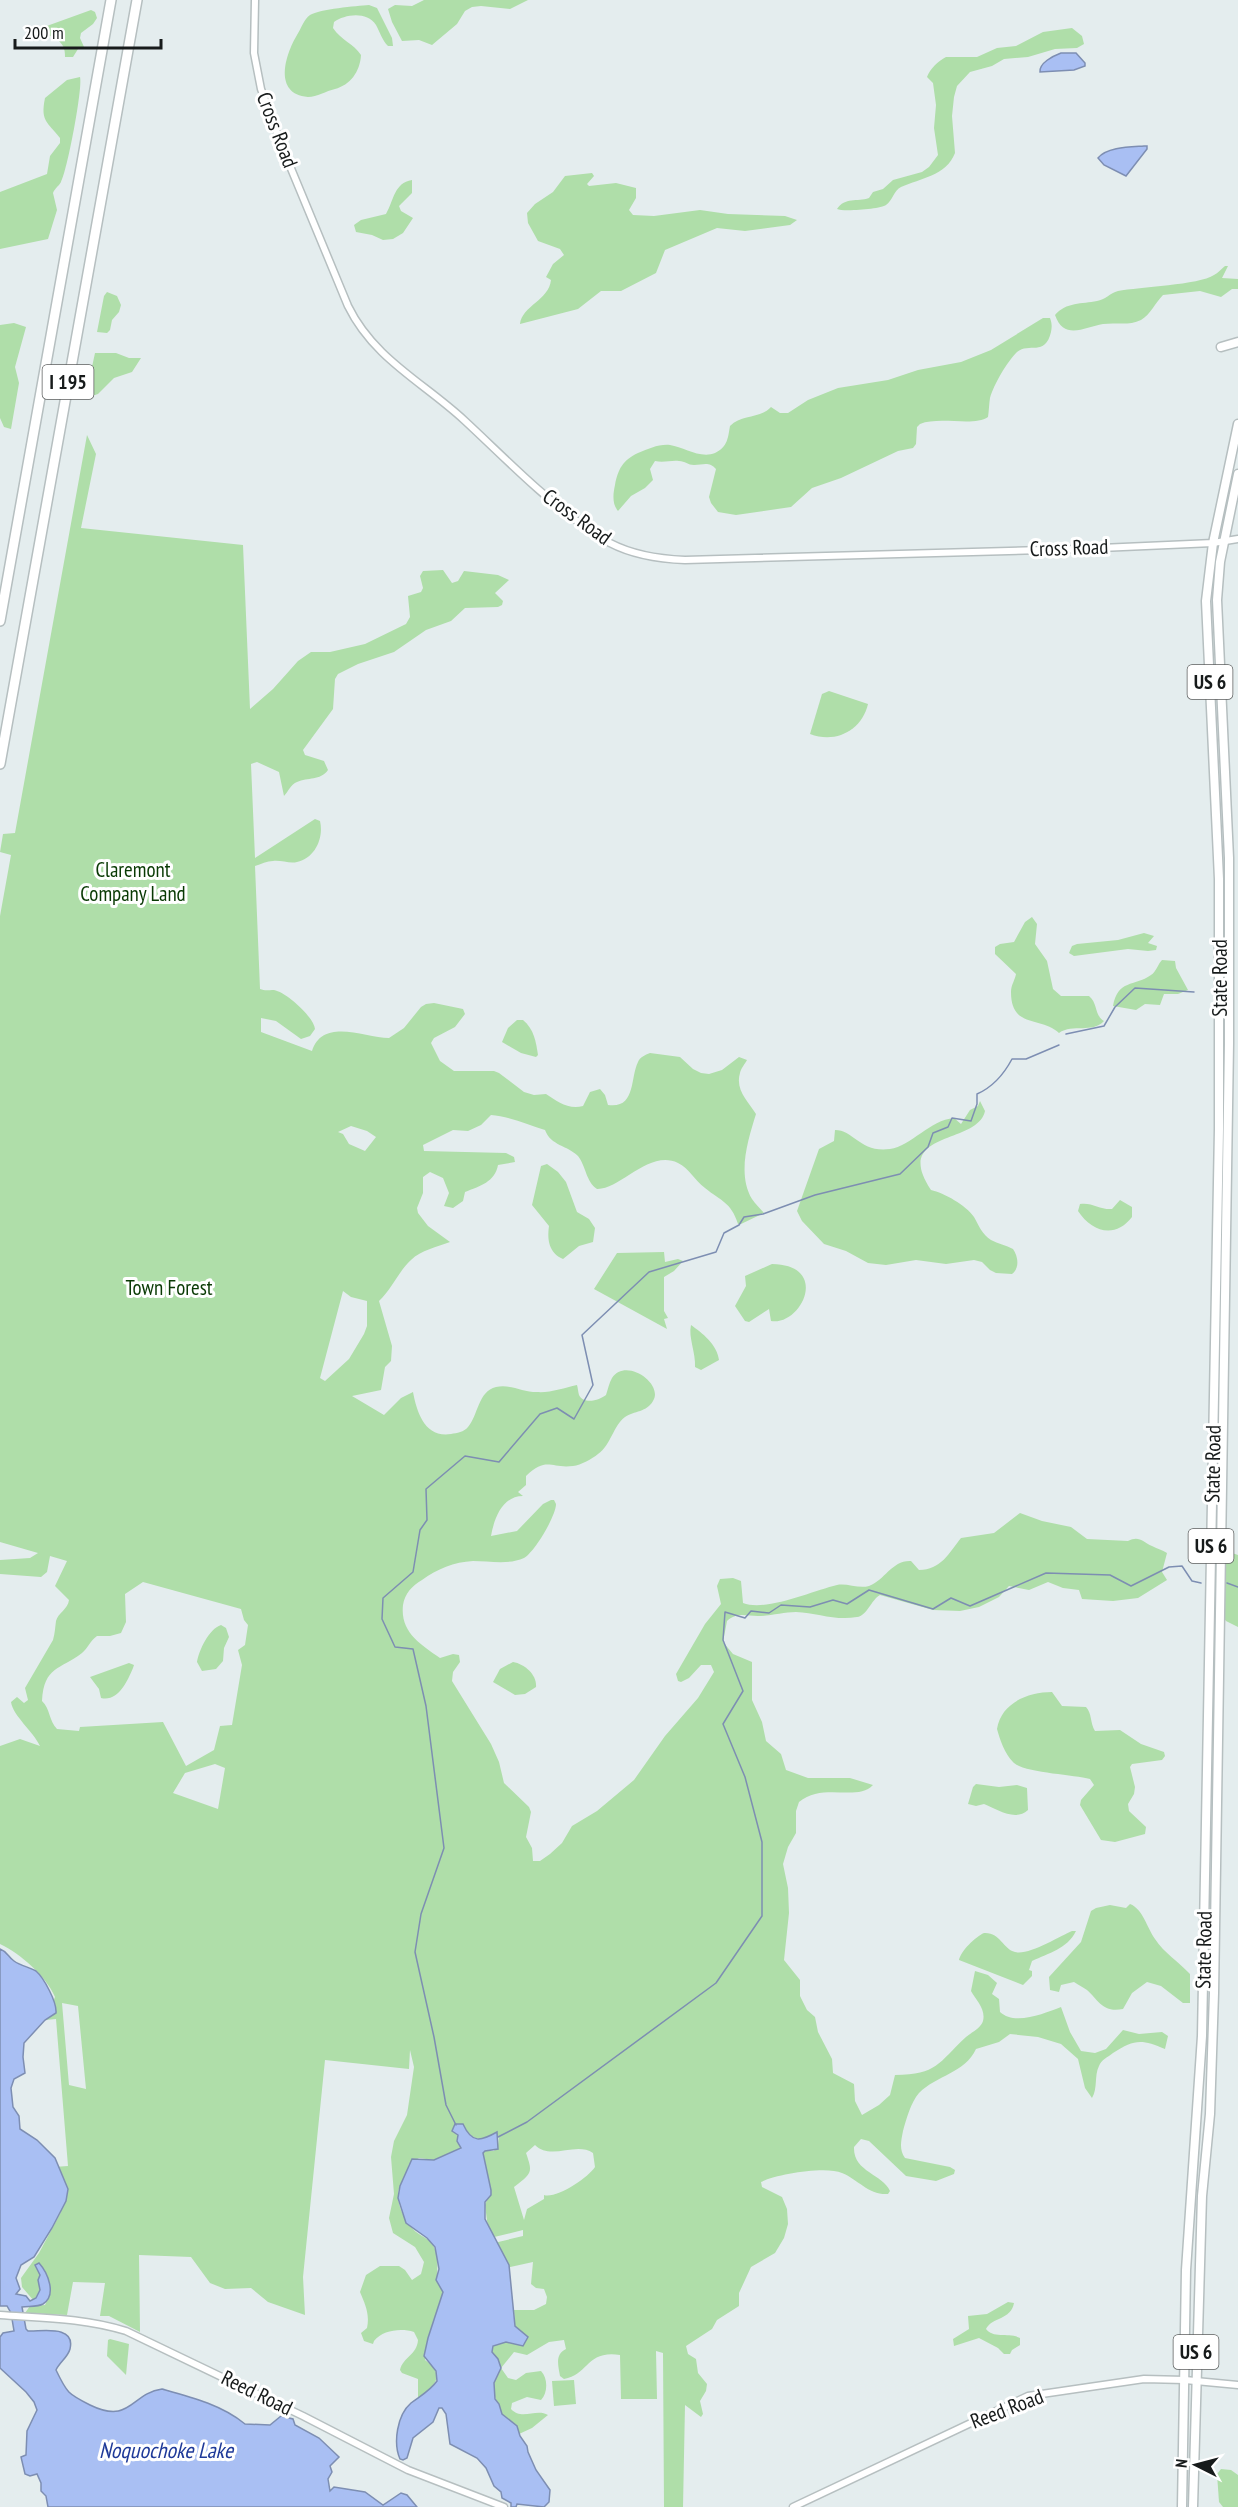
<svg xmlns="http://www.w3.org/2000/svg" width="1238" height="2507" font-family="'PT Sans Narrow',sans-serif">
  <rect width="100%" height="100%" fill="#e4edee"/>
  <g fill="#afdea9" fill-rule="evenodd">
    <path d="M424 0H528L510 9 481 6 472 7 465 11 457 24 432 45 419 40 402 41 392 22 388 9 395 5 412 6Z"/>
    <path d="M369 5 377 8 392 38 393 46H388C382 40 380 32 376 25 367 11 345 14 334 22L333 28C341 40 354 44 361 55 360 72 350 85 335 89 326 91 317 97 308 97 273 94 285 55 297 35 301 29 304 19 310 15 320 9 356 6 369 5Z"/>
    <path d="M91 10 95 12 97 18 93 24 81 33 80 38 84 47 78 49 73 57H65C66 39 52 38 40 31L44 27Z"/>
    <path d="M1072 28 1082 36 1084 44 1077 48 1055 49 1028 57 1004 59 992 66 970 72 957 86 954 97 952 116 955 153C946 176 921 178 901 187 894 190 893 200 886 205 881 209 843 212 837 209 845 197 857 202 869 198L873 192 883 189 893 180 922 172 929 167 938 155 934 128 936 105 933 83 927 77C930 69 938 61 946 57H977L997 48 1016 46 1043 32Z"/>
    <path d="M80 77C83 88 67 172 61 182 58 187 55 188 53 193L57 210 48 239 0 249V192L47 174 50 156 60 143V138C48 122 40 122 45 98L67 80Z"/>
    <path d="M592 173 594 176 587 184 589 186 616 183 636 188V198L629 210 633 215 654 216 700 210 728 214 785 216 797 220 790 225 745 231 717 228 665 250 656 273 621 291H601L578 309 520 324C522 306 549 300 551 280L546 277 553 264 564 255 560 249 538 241 528 223 527 213 535 204 553 192 565 176Z"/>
    <path d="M412 180V193L399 206 401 211 413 218 403 233 393 239 383 240 372 235 356 232 354 225 361 220 386 214C394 200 394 183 412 180Z"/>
    <path d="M1225 266H1228L1222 278 1238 279V289H1232L1221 297 1200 291 1163 295C1155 303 1151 314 1141 320 1129 326 1116 322 1103 324 1085 327 1064 341 1055 315 1066 302 1082 304 1097 301 1105 300 1110 293 1118 291 1139 287 1199 285 1214 275 1218 273 1221 269 1225 266Z"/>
    <path d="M107 292 117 296 121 305 119 312 112 320 110 330 107 333 97 332 104 296Z"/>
    <path d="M1043 318H1050C1052 323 1052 327 1051 332 1045 357 1029 342 1017 352 1007 362 994 384 990 398 989 404 989 410 988 417 974 427 940 416 920 424L917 427 916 444 913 448 898 451 841 478 812 488 791 507 736 515 718 512 711 503 709 497 716 469C709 461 703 465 694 465 688 465 685 461 679 461 671 460 664 463 655 461L650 469 653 480 645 488 631 496 618 511C612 504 613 494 615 485 618 469 623 460 638 453 649 449 658 444 670 445 684 447 700 459 715 453 728 447 728 437 730 426 742 414 760 419 771 407L780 413H788L808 400 838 388 888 380 918 370 961 362 991 350Z"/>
    <path d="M14 323 26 327 15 367 19 383 11 429 4 427 0 418V325Z"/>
    <path d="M95 353H116L129 358H141L132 372 114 378 98 394 92 396 87 390Z"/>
    <path d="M87 435 96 454 81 528 243 545 250 709 273 689 298 661 311 652H330L365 644 406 624 410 617 408 596 421 592 423 588 420 576 423 571 443 570 452 583 458 581 464 571 498 575 509 580 495 593 503 601 502 605 498 607 465 608 451 621 426 630 394 652 358 664 338 674 335 679 333 709 303 750 305 755 324 761 328 770C320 781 308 777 297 782 291 784 288 792 284 796L279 772 257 762 251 764 255 858 315 819 320 821C324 838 315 858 297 862 290 864 281 860 273 861 267 861 261 864 255 866L260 989C265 991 268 990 274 990 286 992 314 1017 315 1029L310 1036 301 1039 276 1021 261 1018V1032L312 1051C323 1017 365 1038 389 1038L404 1028 421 1007 426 1004 434 1003 463 1009 465 1014 455 1027 434 1038 431 1043 440 1061 454 1071H494L499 1073 524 1092 534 1095 546 1094C557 1101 568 1110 583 1106L590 1092 600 1089 605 1095 608 1105C636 1109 630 1078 638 1062 640 1057 645 1055 650 1053L680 1057 693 1069 701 1073 709 1074 722 1070 739 1057 747 1060C745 1064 741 1068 740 1073 735 1090 748 1101 756 1114 748 1140 737 1174 752 1199 755 1204 760 1208 764 1213L741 1224H738C731 1202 721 1201 705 1188 695 1181 689 1168 678 1163 649 1149 620 1190 597 1189 586 1182 586 1166 578 1156 567 1145 551 1146 545 1130 529 1125 508 1116 491 1115L481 1125 468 1131 453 1130 423 1145 424 1151 506 1153 514 1157 515 1162 498 1165C495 1182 480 1186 465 1192L463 1201 453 1208 444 1206 449 1193 443 1178 430 1172 423 1177V1193L417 1208 418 1213 428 1226 450 1242C437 1247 421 1250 411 1260 398 1272 392 1289 379 1301L392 1346 391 1361 385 1367 381 1390 352 1396 384 1415 401 1398 413 1392C417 1413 425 1438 451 1434 457 1433 464 1432 468 1427 478 1416 478 1391 496 1387 511 1384 522 1392 537 1392 550 1393 564 1388 577 1385 578 1388 578 1392 579 1395 584 1405 600 1400 606 1395 608 1389 609 1383 612 1378 626 1357 664 1384 653 1401 647 1412 634 1411 625 1417 613 1426 611 1445 598 1454 592 1459 581 1465 573 1466 551 1469 547 1456 526 1476V1485L518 1492 523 1496C502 1496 494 1519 491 1536L517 1531 543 1504 551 1500H554L556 1504C556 1516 534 1553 524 1558 509 1565 489 1561 473 1561 454 1562 437 1569 422 1580 412 1586 405 1593 403 1605 400 1632 420 1644 440 1658L453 1654 459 1655 460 1662 453 1672 452 1681 491 1744 499 1762 504 1783 529 1807 531 1812 526 1837 532 1848 533 1861H540L550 1854 562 1843 572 1826 597 1811 634 1780 665 1736 698 1698 714 1672 711 1665H701L689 1678 681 1682 678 1681 676 1674 705 1624 721 1604 717 1586 720 1579 733 1578 741 1581 743 1603C766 1612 812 1591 837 1585 847 1583 859 1589 869 1586 885 1580 892 1560 911 1561L919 1570C941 1570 949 1553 961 1538L994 1533 1020 1513 1042 1521 1071 1527 1087 1539 1128 1541C1139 1535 1143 1542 1152 1546 1158 1549 1162 1550 1167 1553L1162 1572 1167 1580 1138 1598 1113 1601 1082 1599 1079 1590 1063 1588 1048 1582 1029 1590 1009 1586 999 1597 979 1607 960 1611 933 1610 880 1595C871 1600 867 1616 857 1617 836 1621 817 1613 796 1612 784 1612 771 1616 758 1616 746 1616 737 1612 727 1621L723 1642 733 1654 752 1662V1700L762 1722 766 1741 781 1754 786 1770 808 1778H850L873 1785C857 1802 823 1782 799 1802L796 1811V1833L788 1847 783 1864 788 1888 789 1913 784 1960 800 1980V1996L807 2010 815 2017 818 2032 832 2059 833 2073 854 2084 855 2101 862 2115 879 2105 890 2095 895 2075C938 2074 937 2064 966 2037 972 2032 981 2028 983 2021 986 2009 976 2000 971 1991L975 1971 988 1975 997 1983 992 1994 999 1999 1000 2012C1015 2026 1045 2013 1061 2007L1070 2032 1081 2051 1095 2053 1106 2049 1123 2030 1139 2034 1162 2032 1168 2036 1165 2049C1142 2039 1134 2039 1113 2053 1108 2057 1101 2060 1099 2066 1094 2076 1098 2088 1092 2098L1085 2088 1078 2059 1061 2044 1038 2037 1010 2034 999 2042 976 2049C965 2073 937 2075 919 2093 911 2102 906 2120 903 2131 901 2141 899 2150 905 2158L950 2167 955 2170 954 2174 936 2181 906 2176 869 2141 861 2139 854 2147C853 2172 883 2174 890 2191L888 2194C868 2195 859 2180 842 2173 826 2166 777 2174 761 2182L762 2187 782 2197 787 2209 788 2224 784 2238 775 2253 751 2267 739 2293V2306L717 2320 712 2329 686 2346 688 2354 696 2359 698 2373 707 2384 706 2391 700 2401 703 2414 701 2417 685 2405 683 2507H664L663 2353 656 2351 657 2399H621L620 2355C586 2350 589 2375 564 2379L560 2376C558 2365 555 2354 566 2349L564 2340 549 2342 527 2355 514 2352 501 2368 508 2378 516 2380 526 2373 541 2371C548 2378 548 2393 541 2400L527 2397 512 2403 511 2409C522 2421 536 2408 548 2415L532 2428 519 2434 514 2423 502 2414 493 2392 494 2383 501 2368 492 2352 493 2346 506 2342 523 2345 528 2337 515 2326 514 2310H534L546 2304 547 2297 544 2289 536 2288 531 2284 533 2262 506 2268 494 2243 523 2236V2230L490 2238 489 2236 485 2205 491 2190 483 2153 485 2151H494L498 2145 499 2137 495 2133C482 2144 470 2139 463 2124L453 2132 458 2135 461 2148 434 2160 419 2158 409 2164C407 2172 404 2178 400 2186 394 2199 403 2219 413 2229 419 2236 430 2238 434 2247 439 2258 437 2269 437 2280 438 2285 442 2287 443 2292L428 2338 425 2360C447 2376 434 2387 418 2398V2379L402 2373 400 2370C403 2357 417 2355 418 2340L414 2332C401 2328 383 2330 374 2341L373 2344 364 2341 361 2333 367 2328C370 2314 365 2304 360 2292L366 2275 380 2266H399L405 2270 412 2280 421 2274 424 2262 415 2247 393 2233 389 2218 394 2194 391 2157 394 2141 407 2115 414 2067 410 2050 409 2069 325 2060 303 2277 305 2315 268 2302 251 2288 225 2289 210 2283 191 2257 139 2255 140 2332 109 2316H100L105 2283 73 2282 67 2315 25 2313 30 2306 45 2305 50 2294 49 2281 34 2301 22 2287 21 2278 39 2253 61 2212 54 2167 68 2166 56 2019 45 2020 55 1997C46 1976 21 1954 0 1944V1746L20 1739 40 1746C33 1731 13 1716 11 1702L17 1697 24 1703 28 1700 25 1688 53 1640C55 1633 55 1628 56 1621 58 1613 68 1609 69 1600L55 1586 67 1561 50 1556 47 1572 41 1577 0 1574V1560L30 1558 38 1553 0 1542V916L11 855 0 852 3 834 15 833ZM351 1126 367 1131 376 1137 365 1151 349 1144 343 1134 338 1132ZM343 1291 351 1297 367 1301V1326L364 1334 349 1359 325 1381 320 1378ZM143 1582 241 1609 244 1620 248 1625 245 1645 238 1650 242 1665 232 1725 220 1726 214 1750 186 1766 163 1722 80 1727 79 1731 57 1729C49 1721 50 1708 42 1701 44 1666 60 1670 82 1653 88 1648 90 1641 97 1636H110L121 1633 126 1622 125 1594ZM215 1764 225 1768 218 1809 173 1793 185 1773ZM62 2003 78 2006 86 2089 69 2085ZM535 2145C551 2161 576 2141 593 2153L595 2167C588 2178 556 2199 544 2195V2199L527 2209 524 2220 514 2187C532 2173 533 2173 526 2153Z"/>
    <path d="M829 691 868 704C862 730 836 744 810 734L822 694Z"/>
    <path d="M1032 917 1037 924 1035 944 1047 961 1053 989 1061 996H1089C1098 1003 1094 1015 1104 1021 1092 1034 1073 1023 1059 1033 1041 1016 1011 1029 1011 992 1011 985 1015 980 1016 974L995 954V947L1000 944 1014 942 1025 922Z"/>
    <path d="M1144 933 1154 936 1148 943 1157 946 1156 950 1148 951 1128 949 1074 956 1069 953 1072 946 1077 944 1118 940Z"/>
    <path d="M1162 960 1175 961 1176 968 1188 990 1178 994H1164L1160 1005 1145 1004 1136 1010 1113 1006C1118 979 1134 987 1151 975 1156 972 1158 964 1162 960Z"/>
    <path d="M517 1020H523C534 1029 536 1042 538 1055L536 1057 521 1053 502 1042 508 1028Z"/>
    <path d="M980 1101 985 1111C978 1145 891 1130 931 1190 944 1193 966 1205 974 1217 979 1226 982 1234 991 1240 998 1244 1006 1245 1013 1249 1018 1256 1020 1268 1012 1274L996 1273 990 1270 982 1262 974 1260 946 1264 916 1260 886 1265 868 1263 846 1251 824 1244 802 1221 797 1211 819 1149 834 1141 835 1130C854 1130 860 1153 890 1149 911 1146 930 1120 954 1118L961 1124 970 1110 978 1106Z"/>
    <path d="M547 1164 558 1172 566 1182 577 1212 589 1219 595 1228 593 1242 579 1246 563 1259C549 1253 547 1240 549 1226L532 1205 541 1166Z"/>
    <path d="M1120 1200 1132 1207V1217C1115 1239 1092 1232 1078 1211L1080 1204C1092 1202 1100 1210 1112 1209Z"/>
    <path d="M664 1252 665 1262 678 1259 683 1261 674 1271 664 1277V1311L668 1318 664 1319 667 1329 594 1289 617 1253Z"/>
    <path d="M772 1264C831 1265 801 1326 771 1321L769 1309 749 1322 745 1321 735 1306 746 1286 745 1276Z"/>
    <path d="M691 1325C702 1333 717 1344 719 1360L701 1370 695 1367C696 1353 688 1337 691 1325Z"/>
    <path d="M1226 1551 1238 1555V1627L1226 1621 1223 1617 1222 1582Z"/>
    <path d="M221 1625 226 1628 229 1637 224 1648 223 1661 216 1669 202 1671 197 1662C199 1650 209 1629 221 1625Z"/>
    <path d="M513 1662C525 1664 537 1675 536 1687L525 1694 515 1695 493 1682 500 1669Z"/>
    <path d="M129 1663 134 1665 133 1668C127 1682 118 1702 101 1698L99 1689 90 1677Z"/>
    <path d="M1052 1692 1062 1706 1086 1707C1092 1713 1090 1723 1095 1731L1120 1730 1141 1744 1164 1752 1165 1756 1162 1760 1132 1764 1130 1767 1135 1787 1134 1794 1128 1804 1129 1811 1146 1827 1145 1834 1115 1842 1101 1840 1080 1805 1081 1800 1094 1785 1090 1779C1073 1774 1023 1773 1013 1762 1005 1754 1000 1740 997 1729 1001 1703 1028 1692 1052 1692Z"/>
    <path d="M976 1784 999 1787 1017 1785 1027 1788 1028 1810C1015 1822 997 1809 984 1804L976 1806 968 1804 973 1787Z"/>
    <path d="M1130 1904C1143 1909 1147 1928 1155 1939 1164 1953 1179 1962 1190 1974V2003H1183L1161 1986 1147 1982 1132 1993 1123 2009C1103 2013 1099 2001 1087 1990 1083 1987 1078 1985 1074 1982L1061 1985 1059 1992 1050 1990 1049 1977 1081 1942 1091 1911 1096 1908 1110 1905 1126 1908Z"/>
    <path d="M1072 1931H1076C1067 1949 1049 1953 1032 1961L1029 1970 1032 1971V1976L1023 1985 959 1960C961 1951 975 1937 984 1933 1000 1932 1003 1949 1015 1952 1028 1956 1060 1936 1072 1931Z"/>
    <path d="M1008 2302 1014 2303C1011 2320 992 2317 986 2329 993 2339 1009 2332 1020 2338V2345L1012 2350 1010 2354H1004L998 2348 979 2338 954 2346 953 2339 969 2329 968 2316 987 2314Z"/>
    <path d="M110 2339 129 2344 126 2375 107 2356 108 2340Z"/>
    <path d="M574 2380 576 2404 554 2406 552 2381Z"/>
    <path d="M1221 2469 1231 2470 1238 2475V2507H1223L1219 2502 1217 2474Z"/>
  </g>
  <g fill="#a9bff3" stroke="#7d8eb2" stroke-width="1.5">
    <path d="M1061 53H1076L1085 63V66L1074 70 1040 72C1039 63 1053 56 1061 53Z"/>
    <path d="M1144 146H1147V149L1126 176 1104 165 1098 158C1107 147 1130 147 1144 146Z"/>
    <path d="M0 1949C8 1952 8 1957 14 1961 21 1966 29 1967 36 1971 44 1978 57 2002 56 2013L45 2020 24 2043 23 2057 25 2073 14 2079 11 2088 13 2107 19 2116 20 2129 37 2140 55 2158 68 2189 66 2201 52 2228 34 2257 21 2265 16 2278 20 2289 16 2294 26 2296 30 2301 36 2298 40 2290 38 2280 40 2275 35 2265 39 2263C48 2273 57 2295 43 2304 38 2307 28 2306 22 2307L26 2329 28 2331C40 2332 76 2324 70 2349 68 2357 59 2363 56 2370 67 2393 68 2394 90 2405 131 2425 131 2393 162 2389 191 2397 222 2405 245 2424L270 2425 281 2416 293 2419 295 2425 319 2438 339 2457 330 2466 332 2472 328 2479 330 2491 334 2487 365 2492 383 2505 401 2493 407 2495 417 2507H48L46 2496 41 2491V2483L37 2474 30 2476 25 2474 21 2457 26 2455 27 2431 37 2410 34 2402 26 2392 0 2368V2337L3 2333 14 2331 11 2313 7 2306H0Z"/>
    <path d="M455 2124H463C472 2144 481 2141 497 2132L498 2149 485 2151 483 2153 491 2190V2195L485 2202V2219L509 2265 515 2326 528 2337 523 2346 506 2342 493 2346 492 2352 498 2359 501 2368 494 2383 495 2399 499 2404 502 2414 517 2426 520 2436 527 2446 528 2452 536 2470 550 2490 549 2502 544 2507 517 2504 516 2507H511V2503L502 2498 501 2492 494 2486 486 2468 477 2458 450 2444 446 2414 442 2408H439L433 2422 413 2438 407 2458 403 2460 400 2459C393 2443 397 2415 411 2403 420 2396 430 2391 437 2381L436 2371 424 2356 428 2338 443 2292 436 2280 439 2269 435 2247 427 2238 406 2223 398 2198 400 2186 412 2159 434 2160 461 2148 457 2141 458 2135 452 2131Z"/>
  </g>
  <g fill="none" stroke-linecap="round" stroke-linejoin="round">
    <g stroke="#7d8eb2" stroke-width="1.5">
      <path d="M1066 1034 1104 1026 1115 1007 1135 988 1194 992"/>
      <path d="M1227 1583 1238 1587"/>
      <path d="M456 2125 446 2105 434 2037 415 1952 421 1914 444 1848 426 1706 413 1649 395 1647 382 1619 383 1598 413 1572 420 1530 427 1520 426 1489 465 1456 499 1462 540 1414 557 1408 574 1419 593 1385 582 1335 649 1272 716 1252 724 1233 739 1225 744 1217 763 1214 815 1195 900 1174 928 1147 933 1133 948 1127 952 1118 971 1121 977 1104V1094C993 1087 1004 1074 1012 1059H1026L1059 1045"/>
      <path d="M498 2137 527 2122 716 1983 762 1916V1842L745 1777 723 1724 743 1691 723 1640 725 1612 745 1618 751 1611 769 1613 781 1605 810 1607 833 1600 847 1604 869 1590 933 1609 951 1598 970 1606 1046 1573 1110 1575 1131 1586 1169 1567 1182 1566 1192 1581 1201 1583"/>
    </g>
    <g stroke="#b6bfc0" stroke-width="9">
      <g id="minor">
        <path d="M255 0 254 53 261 89 285 154 348 306C374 359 423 382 464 420 504 457 542 497 587 528 595 533 602 539 610 543 633 555 659 559 685 560L1078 549 1213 543 1238 539"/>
        <path d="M0 2315C43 2318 84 2318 126 2331L303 2416 408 2470 504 2507"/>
        <path d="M793 2507 1028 2396 1144 2379 1185 2380 1238 2385"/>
      </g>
    </g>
    <g stroke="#b6bfc0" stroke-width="11">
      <g id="major">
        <path d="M1221 347 1238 342"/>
        <path d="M1182 2507 1186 2270 1202 2036 1219 1129V879L1206 601 1213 543 1238 424"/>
        <path d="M1193 2507 1202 2196 1210 2114 1214 1993 1229 1044V858L1217 600 1220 562 1238 474"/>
      </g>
    </g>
    <g stroke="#b6bfc0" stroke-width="12">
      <g id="highway">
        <path d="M0 621 111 0"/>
        <path d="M0 764 137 0"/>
      </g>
    </g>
    <use href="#minor" stroke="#fff" stroke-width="6"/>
    <use href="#major" stroke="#fff" stroke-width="8"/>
    <use href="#highway" stroke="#fff" stroke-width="9"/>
  </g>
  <g text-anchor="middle" stroke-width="6" stroke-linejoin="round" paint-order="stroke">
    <g fill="#fff" stroke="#5d5f5f" stroke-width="1.5">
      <rect x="42.5" y="365" width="51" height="34" rx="4.5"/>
      <rect x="1187.5" y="665" width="45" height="34" rx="4.5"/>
      <rect x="1188.5" y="1529" width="45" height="34" rx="4.5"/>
      <rect x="1173.5" y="2335" width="45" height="34" rx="4.5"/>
    </g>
    <g font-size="20" font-weight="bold" fill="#171b1b">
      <text x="68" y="389">I 195</text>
      <text x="1210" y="689">US 6</text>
      <text x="1211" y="1553">US 6</text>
      <text x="1196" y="2359">US 6</text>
    </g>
    <g font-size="21" fill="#171b1b" stroke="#fff">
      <text transform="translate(277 130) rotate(69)" y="7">Cross Road</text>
      <text transform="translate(577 517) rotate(36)" y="7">Cross Road</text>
      <text transform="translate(1069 548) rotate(-2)" y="7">Cross Road</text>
      <text transform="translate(1220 978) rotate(-90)" y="7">State Road</text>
      <text transform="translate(1213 1464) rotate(-89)" y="7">State Road</text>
      <text transform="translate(1204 1950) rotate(-89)" y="7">State Road</text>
      <text transform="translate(257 2393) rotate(26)" y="7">Reed Road</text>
      <text transform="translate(1007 2409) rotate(-21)" y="7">Reed Road</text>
    </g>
    <g font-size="21" fill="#093a04" stroke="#fff">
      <text x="133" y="877">Claremont<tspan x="133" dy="24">Company Land</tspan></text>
      <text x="169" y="1295">Town Forest</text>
    </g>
    <g font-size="22" font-style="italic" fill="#1f3a99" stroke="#fff">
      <text x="166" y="2458">Noquochoke Lake</text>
    </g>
  </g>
  <g transform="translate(1196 2465) rotate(276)" stroke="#ffffff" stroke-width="4.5" paint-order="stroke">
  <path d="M0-4.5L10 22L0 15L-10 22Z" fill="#171b1b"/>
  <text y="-9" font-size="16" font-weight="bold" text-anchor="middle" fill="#171b1b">N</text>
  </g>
  <path d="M15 39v9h146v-9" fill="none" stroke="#171b1b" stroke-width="3"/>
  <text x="24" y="39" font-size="18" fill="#171b1b" stroke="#ffffff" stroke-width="4.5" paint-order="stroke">200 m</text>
</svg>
